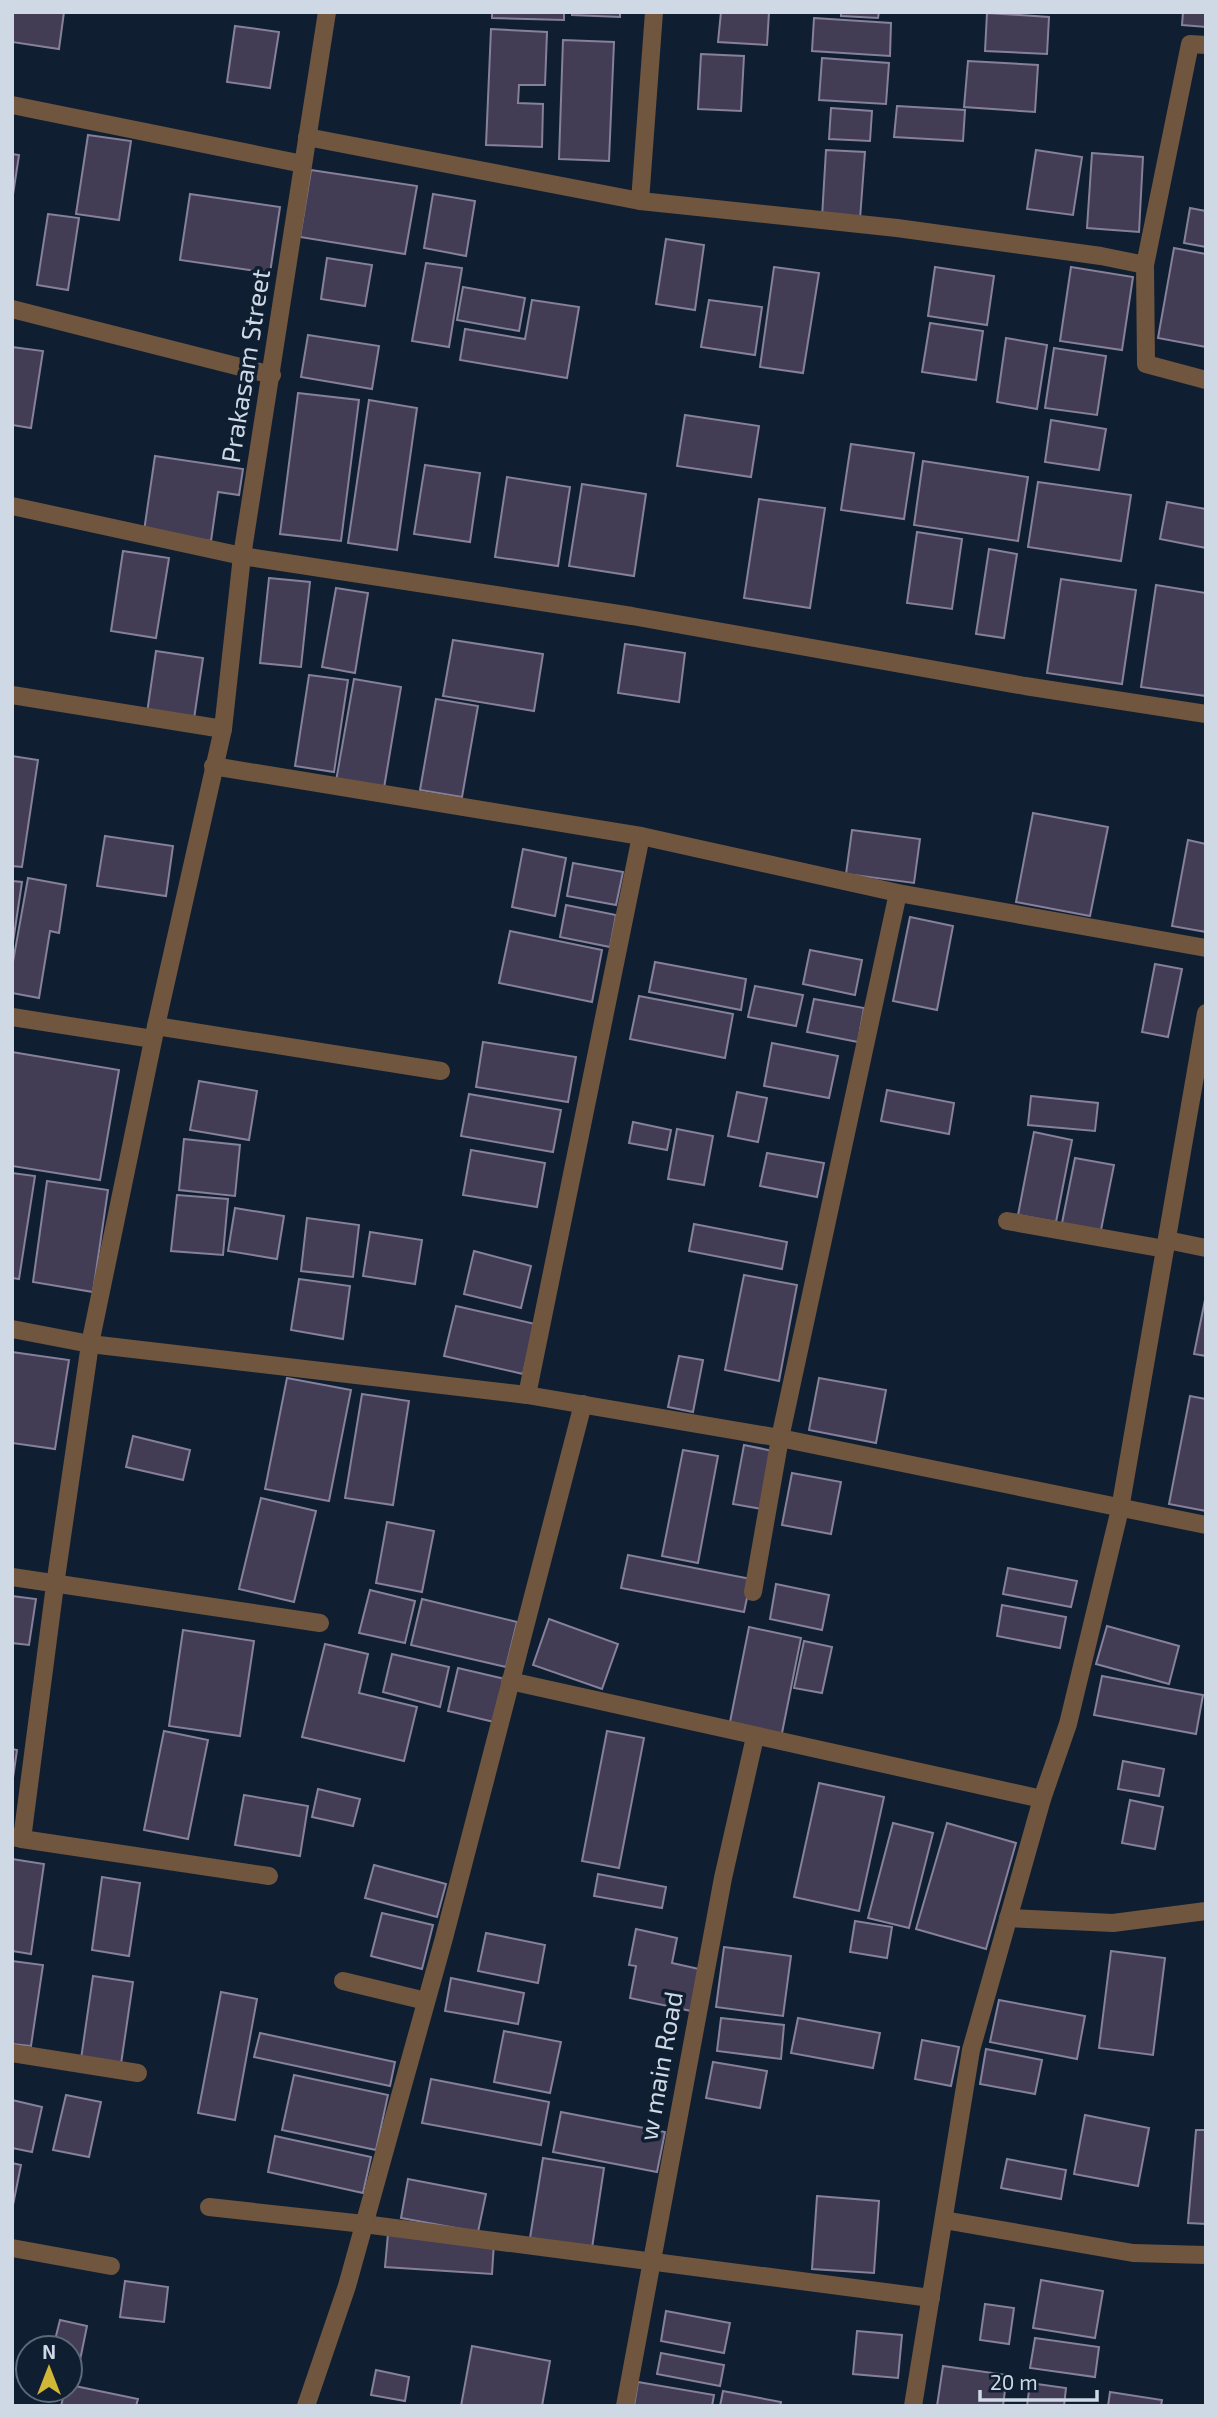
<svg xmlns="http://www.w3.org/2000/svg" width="1218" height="2418" font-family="'Exo 2',sans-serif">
  <rect width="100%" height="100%" fill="#0f1f31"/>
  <g fill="#423c55" stroke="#86809b" stroke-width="2">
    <path d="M12 12H64L59 49 12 42Z"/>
    <path d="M492 12H564V20L492 18Z"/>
    <path d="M572 12H620V17L572 15Z"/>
    <path d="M721 12H769L767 45 718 42Z"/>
    <path d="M841 12H879L878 18 841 16Z"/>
    <path d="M1183 12H1206V27L1182 25Z"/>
    <path d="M987 13 1049 17 1047 54 985 51Z"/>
    <path d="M814 18 891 23 890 56 812 51Z"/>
    <path d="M235 26 279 32 270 88 227 82Z"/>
    <path d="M491 29 547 32 545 85H519L518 103 543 104 542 147 486 145Z"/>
    <path d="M563 40 614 42 609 161 559 159Z"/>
    <path d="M701 54 744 56 741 111 698 109Z"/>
    <path d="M822 58 889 63 886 104 819 100Z"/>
    <path d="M968 61 1038 65 1035 112 964 107Z"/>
    <path d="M897 106 965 110 963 141 894 137Z"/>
    <path d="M831 108 872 111 870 141 829 139Z"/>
    <path d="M88 135 131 141 119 220 76 214Z"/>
    <path d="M826 150 865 152 860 219 822 217Z"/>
    <path d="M1036 150 1082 157 1073 215 1027 209Z"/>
    <path d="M1092 153 1143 157 1139 232 1087 228Z"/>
    <path d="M12 154 19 155 12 201Z"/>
    <path d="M311 170 417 186 405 254 300 237Z"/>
    <path d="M190 194 280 207 270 273 180 260Z"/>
    <path d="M433 194 475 201 466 256 424 248Z"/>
    <path d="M1190 208 1206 211V247L1184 243Z"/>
    <path d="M48 214 79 218 68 290 37 285Z"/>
    <path d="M666 239 704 245 695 310 656 304Z"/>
    <path d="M1174 248 1206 254V347L1158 338Z"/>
    <path d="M327 258 372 265 365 306 321 299Z"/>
    <path d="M426 263 462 268 449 347 412 341Z"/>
    <path d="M774 267 819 273 803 373 760 367Z"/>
    <path d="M935 267 994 276 987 325 928 316Z"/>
    <path d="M1071 267 1133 277 1122 350 1060 341Z"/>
    <path d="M463 287 525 298 519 331 457 320Z"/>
    <path d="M532 300 579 307 567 378 460 360 465 329 525 339Z"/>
    <path d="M709 300 762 307 755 355 701 347Z"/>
    <path d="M930 323 983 331 976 380 922 372Z"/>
    <path d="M308 335 379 346 372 389 301 377Z"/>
    <path d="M1006 338 1047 345 1037 409 997 402Z"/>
    <path d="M12 347 43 351 31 428 12 425Z"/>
    <path d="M1054 348 1106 356 1097 415 1045 408Z"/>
    <path d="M298 393 359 400 341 541 280 534Z"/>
    <path d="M369 400 417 408 397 550 348 543Z"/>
    <path d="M685 415 759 426 751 477 677 466Z"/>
    <path d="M1051 420 1106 429 1099 470 1045 462Z"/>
    <path d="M851 444 914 453 904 519 841 510Z"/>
    <path d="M155 456 243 469 239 495 218 492 211 541 144 531Z"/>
    <path d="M923 461 1028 477 1018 541 914 525Z"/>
    <path d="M425 465 480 473 470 542 414 534Z"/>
    <path d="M507 477 570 487 558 566 495 557Z"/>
    <path d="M1038 482 1131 495 1121 561 1028 547Z"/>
    <path d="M582 484 646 494 634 576 569 566Z"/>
    <path d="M759 499 825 508 810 608 744 598Z"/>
    <path d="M1167 502 1206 509V548L1160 539Z"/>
    <path d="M917 532 962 539 952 609 907 603Z"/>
    <path d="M989 549 1017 554 1004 638 976 634Z"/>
    <path d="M123 551 169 558 156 638 111 631Z"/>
    <path d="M269 578 310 582 301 667 260 663Z"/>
    <path d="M1061 579 1136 590 1122 684 1047 673Z"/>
    <path d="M1156 585 1206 593V696L1141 687Z"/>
    <path d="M336 588 368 593 355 673 322 667Z"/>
    <path d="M453 640 543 654 534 711 443 696Z"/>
    <path d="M625 644 685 653 679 702 618 693Z"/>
    <path d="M156 651 203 658 194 719 147 713Z"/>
    <path d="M309 675 348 680 334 772 295 766Z"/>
    <path d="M354 679 401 687 384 788 336 781Z"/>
    <path d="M436 699 478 706 462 797 420 790Z"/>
    <path d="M12 756 38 760 22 867 12 866Z"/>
    <path d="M1033 813 1108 827 1090 916 1016 902Z"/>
    <path d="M852 830 920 839 914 883 846 874Z"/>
    <path d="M105 836 173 846 166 896 97 886Z"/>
    <path d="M1188 840 1206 844V932L1172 926Z"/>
    <path d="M523 849 566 858 555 916 512 907Z"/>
    <path d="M573 863 623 872 616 905 567 896Z"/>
    <path d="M28 878 66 885 59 933 50 931 39 998 12 993V967Z"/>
    <path d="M12 881 22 882 12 949Z"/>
    <path d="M566 905 616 915 610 947 560 937Z"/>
    <path d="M910 917 953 926 937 1010 893 1001Z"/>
    <path d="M510 931 602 950 592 1002 499 983Z"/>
    <path d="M810 950 862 960 855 995 803 984Z"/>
    <path d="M655 962 746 979 741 1010 649 992Z"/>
    <path d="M1155 964 1182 969 1168 1037 1142 1032Z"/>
    <path d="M755 986 803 995 796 1026 748 1017Z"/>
    <path d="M639 996 733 1014 725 1058 630 1039Z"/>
    <path d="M814 999 864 1008 858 1042 807 1032Z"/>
    <path d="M483 1042 576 1057 568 1102 476 1087Z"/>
    <path d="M772 1043 838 1056 829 1098 764 1086Z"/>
    <path d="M12 1052 119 1070 100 1180 12 1166Z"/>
    <path d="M199 1081 257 1091 249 1140 190 1130Z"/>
    <path d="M887 1090 954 1103 949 1134 881 1121Z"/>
    <path d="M737 1092 767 1098 758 1142 728 1136Z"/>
    <path d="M469 1094 561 1110 553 1152 461 1136Z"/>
    <path d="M1031 1096 1098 1103 1095 1131 1028 1125Z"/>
    <path d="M633 1122 671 1130 667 1150 629 1143Z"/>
    <path d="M677 1129 713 1136 704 1185 668 1179Z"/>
    <path d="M1034 1132 1072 1140 1056 1222 1018 1215Z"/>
    <path d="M184 1139 240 1145 235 1196 179 1190Z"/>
    <path d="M471 1150 545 1163 537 1207 463 1195Z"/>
    <path d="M767 1153 824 1163 817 1197 760 1186Z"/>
    <path d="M1075 1158 1114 1165 1100 1235 1061 1228Z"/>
    <path d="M12 1173 35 1176 19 1279 12 1278Z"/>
    <path d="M47 1181 108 1190 93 1292 33 1282Z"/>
    <path d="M177 1195 228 1199 223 1255 171 1251Z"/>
    <path d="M235 1208 284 1216 277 1259 228 1251Z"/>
    <path d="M307 1218 359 1225 353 1277 301 1271Z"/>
    <path d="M694 1224 787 1242 782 1269 689 1251Z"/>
    <path d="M370 1232 422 1240 415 1284 363 1276Z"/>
    <path d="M474 1251 531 1266 521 1308 464 1294Z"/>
    <path d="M744 1275 797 1285 779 1381 725 1370Z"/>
    <path d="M299 1279 350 1286 343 1339 291 1330Z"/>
    <path d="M1206 1295V1356L1194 1354Z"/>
    <path d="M456 1306 535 1324 523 1374 444 1356Z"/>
    <path d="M12 1352 69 1360 55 1449 12 1443Z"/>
    <path d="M679 1356 703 1360 693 1412 668 1407Z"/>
    <path d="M287 1378 351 1390 329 1501 265 1489Z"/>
    <path d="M819 1378 886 1390 876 1443 809 1430Z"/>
    <path d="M362 1394 409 1401 393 1505 345 1498Z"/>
    <path d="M1190 1396 1206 1399V1511L1169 1504Z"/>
    <path d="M133 1436 190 1450 183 1480 126 1467Z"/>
    <path d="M744 1445 773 1451 762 1509 733 1504Z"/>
    <path d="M683 1450 718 1456 698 1563 662 1556Z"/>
    <path d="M792 1473 841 1482 831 1534 782 1525Z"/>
    <path d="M261 1498 316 1511 294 1602 239 1589Z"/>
    <path d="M387 1522 434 1531 422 1592 376 1583Z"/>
    <path d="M628 1555 751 1579 744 1612 621 1588Z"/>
    <path d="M1008 1568 1077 1581 1071 1607 1003 1594Z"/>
    <path d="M776 1584 829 1595 822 1630 770 1619Z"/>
    <path d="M370 1590 415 1601 405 1643 359 1633Z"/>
    <path d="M12 1596 36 1599 29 1645 12 1643Z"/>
    <path d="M422 1599 517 1622 506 1667 411 1645Z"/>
    <path d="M1002 1605 1066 1617 1060 1648 997 1636Z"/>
    <path d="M549 1619 618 1644 602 1689 533 1665Z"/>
    <path d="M1107 1626 1179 1646 1169 1684 1096 1664Z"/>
    <path d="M749 1627 801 1638 781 1738 729 1727Z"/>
    <path d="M183 1630 254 1641 240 1736 169 1726Z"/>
    <path d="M804 1641 832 1647 822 1693 794 1688Z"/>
    <path d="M325 1644 368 1654 359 1693 417 1707 404 1761 302 1737Z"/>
    <path d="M392 1654 449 1667 440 1707 383 1692Z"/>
    <path d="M458 1668 505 1679 494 1722 448 1711Z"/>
    <path d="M1102 1676 1203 1695 1196 1734 1094 1715Z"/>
    <path d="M164 1731 208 1740 188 1839 144 1830Z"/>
    <path d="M607 1731 644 1738 619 1868 582 1861Z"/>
    <path d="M12 1749 17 1750 12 1785Z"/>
    <path d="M1123 1761 1164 1769 1159 1796 1118 1789Z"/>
    <path d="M819 1783 884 1797 859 1911 794 1897Z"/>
    <path d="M318 1789 360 1799 353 1826 312 1817Z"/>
    <path d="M244 1795 308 1806 300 1856 235 1845Z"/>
    <path d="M1130 1800 1163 1807 1155 1849 1122 1843Z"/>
    <path d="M893 1823 933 1833 909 1928 868 1918Z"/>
    <path d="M947 1823 1016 1843 986 1949 916 1929Z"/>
    <path d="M12 1859 44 1864 31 1954 12 1951Z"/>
    <path d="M374 1865 446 1884 437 1917 365 1898Z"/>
    <path d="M598 1874 666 1887 662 1908 594 1896Z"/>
    <path d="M102 1877 140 1883 129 1956 92 1950Z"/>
    <path d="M382 1913 433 1925 422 1969 371 1956Z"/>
    <path d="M855 1921 892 1927 887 1958 850 1952Z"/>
    <path d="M636 1929 677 1938 672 1963 699 1969 691 2011 630 1998 636 1966 629 1965Z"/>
    <path d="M486 1933 545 1945 538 1983 478 1971Z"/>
    <path d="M724 1947 791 1956 783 2016 716 2007Z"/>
    <path d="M1111 1951 1165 1958 1153 2055 1099 2048Z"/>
    <path d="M12 1961 43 1965 31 2046 12 2044Z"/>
    <path d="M93 1976 133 1982 121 2064 81 2059Z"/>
    <path d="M451 1978 524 1993 518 2024 445 2011Z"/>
    <path d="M221 1992 257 1999 235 2120 198 2113Z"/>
    <path d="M999 2000 1085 2016 1077 2059 990 2042Z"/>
    <path d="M721 2018 784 2025 781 2059 717 2051Z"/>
    <path d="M798 2018 880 2033 873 2068 791 2053Z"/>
    <path d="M504 2031 561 2042 550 2093 494 2082Z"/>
    <path d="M260 2033 395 2062 390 2086 254 2057Z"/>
    <path d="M922 2040 959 2047 951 2086 915 2079Z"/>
    <path d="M986 2049 1042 2060 1035 2094 980 2084Z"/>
    <path d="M713 2062 767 2071 760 2108 706 2098Z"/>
    <path d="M294 2075 388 2095 376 2150 282 2130Z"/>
    <path d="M431 2079 549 2102 541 2145 422 2123Z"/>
    <path d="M66 2095 101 2102 89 2157 53 2150Z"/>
    <path d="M12 2100 42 2107 32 2152 12 2148Z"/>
    <path d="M561 2112 665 2132 657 2172 553 2152Z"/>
    <path d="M1085 2115 1149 2128 1138 2186 1074 2174Z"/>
    <path d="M1196 2130H1206V2224L1188 2223Z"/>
    <path d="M275 2136 371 2157 363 2193 268 2172Z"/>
    <path d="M543 2158 604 2168 592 2248 530 2238Z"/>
    <path d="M1007 2159 1066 2170 1061 2199 1001 2188Z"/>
    <path d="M12 2163 21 2165 12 2210Z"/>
    <path d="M408 2179 486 2194 478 2232 401 2218Z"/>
    <path d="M817 2196 879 2201 874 2273 812 2269Z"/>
    <path d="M388 2234 494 2242 492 2274 385 2267Z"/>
    <path d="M1041 2280 1103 2291 1095 2338 1033 2328Z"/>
    <path d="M125 2281 168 2287 164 2322 120 2317Z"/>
    <path d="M985 2304 1014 2308 1009 2344 980 2340Z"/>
    <path d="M666 2311 730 2323 724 2353 661 2341Z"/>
    <path d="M60 2320 87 2326 78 2370 70 2368V2348H53Z"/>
    <path d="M857 2331 902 2335 898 2378 853 2374Z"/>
    <path d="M1035 2338 1099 2347 1095 2377 1030 2368Z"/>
    <path d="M472 2346 550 2361 542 2406H461Z"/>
    <path d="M661 2353 724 2365 720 2386 657 2374Z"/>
    <path d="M943 2366 1007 2375 1003 2406H937Z"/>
    <path d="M376 2370 409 2377 405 2401 371 2395Z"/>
    <path d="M638 2382 714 2395 712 2406H634Z"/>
    <path d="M1030 2383 1066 2388 1064 2406H1027Z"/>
    <path d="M70 2385 138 2399 136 2406H61L65 2390H70Z"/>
    <path d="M723 2391 781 2402 780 2406H720Z"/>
    <path d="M1110 2392 1162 2400 1161 2406H1108Z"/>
  </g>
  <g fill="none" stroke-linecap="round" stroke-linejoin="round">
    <path stroke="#70563f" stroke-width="18" d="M343 1981 426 2001"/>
    <g stroke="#70563f" stroke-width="18">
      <path d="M12 105 303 164"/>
      <path d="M307 137 640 201 897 228 1101 256 1145 265 1146 364 1206 380"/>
      <path d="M640 201 654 12"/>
      <path d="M1145 265 1190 44 1206 45"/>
      <path d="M12 309 272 375"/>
      <path d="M12 506 242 556 632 616 1025 686 1206 714"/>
      <path d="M12 695 223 729"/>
      <path d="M213 766 641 836 898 893 1206 948"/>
      <path d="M12 1017 153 1039"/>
      <path d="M156 1026 441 1071"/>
      <path d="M1007 1221 1165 1249"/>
      <path d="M1167 1240 1206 1248"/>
      <path d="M12 1329 90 1344 55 1585 22 1839 12 1837"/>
      <path d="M527 1395 641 836"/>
      <path d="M12 1577 320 1623"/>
      <path d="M753 1592 780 1438 898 893"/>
      <path d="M510 1681 1042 1799"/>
      <path d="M22 1839 269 1876"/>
      <path d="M1008 1918 1113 1923 1206 1911"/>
      <path d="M12 2053 138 2073"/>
      <path d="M209 2207 364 2224 931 2298"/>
      <path d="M944 2220 1133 2253 1206 2255"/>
      <path d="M12 2248 111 2266"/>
      <path d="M625 2406 723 1878 755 1737"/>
      <path d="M913 2406 971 2050 1042 1799 1068 1724 1120 1509 1206 1013"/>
    </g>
    <g stroke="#70563f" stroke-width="18">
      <path d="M327 12 242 556 223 729 156 1026 90 1344 527 1395 780 1438 1206 1525"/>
      <path d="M306 2406 347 2286 444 1938 583 1404"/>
    </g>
  </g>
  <g text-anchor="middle" stroke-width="7" stroke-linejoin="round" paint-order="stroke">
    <g font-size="26" fill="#ced9e5" stroke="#0f1f31">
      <text transform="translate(246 366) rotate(-81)" y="9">Prakasam Street</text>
      <text transform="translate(661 2066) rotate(-80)" y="9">w main Road</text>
    </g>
  </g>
  <rect width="1218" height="2418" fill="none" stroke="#ced9e5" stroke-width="28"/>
  <g transform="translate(49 2369)"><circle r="33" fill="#0f1f31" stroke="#5b6979" stroke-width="2"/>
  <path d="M0-5L12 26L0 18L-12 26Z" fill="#d0b736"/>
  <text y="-10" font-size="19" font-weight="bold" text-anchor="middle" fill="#ced9e5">N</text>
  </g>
  <path d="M980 2390v10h117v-10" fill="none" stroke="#ced9e5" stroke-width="3.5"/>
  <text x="990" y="2390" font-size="21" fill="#ced9e5" stroke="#0f1f31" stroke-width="5" paint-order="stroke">20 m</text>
</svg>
